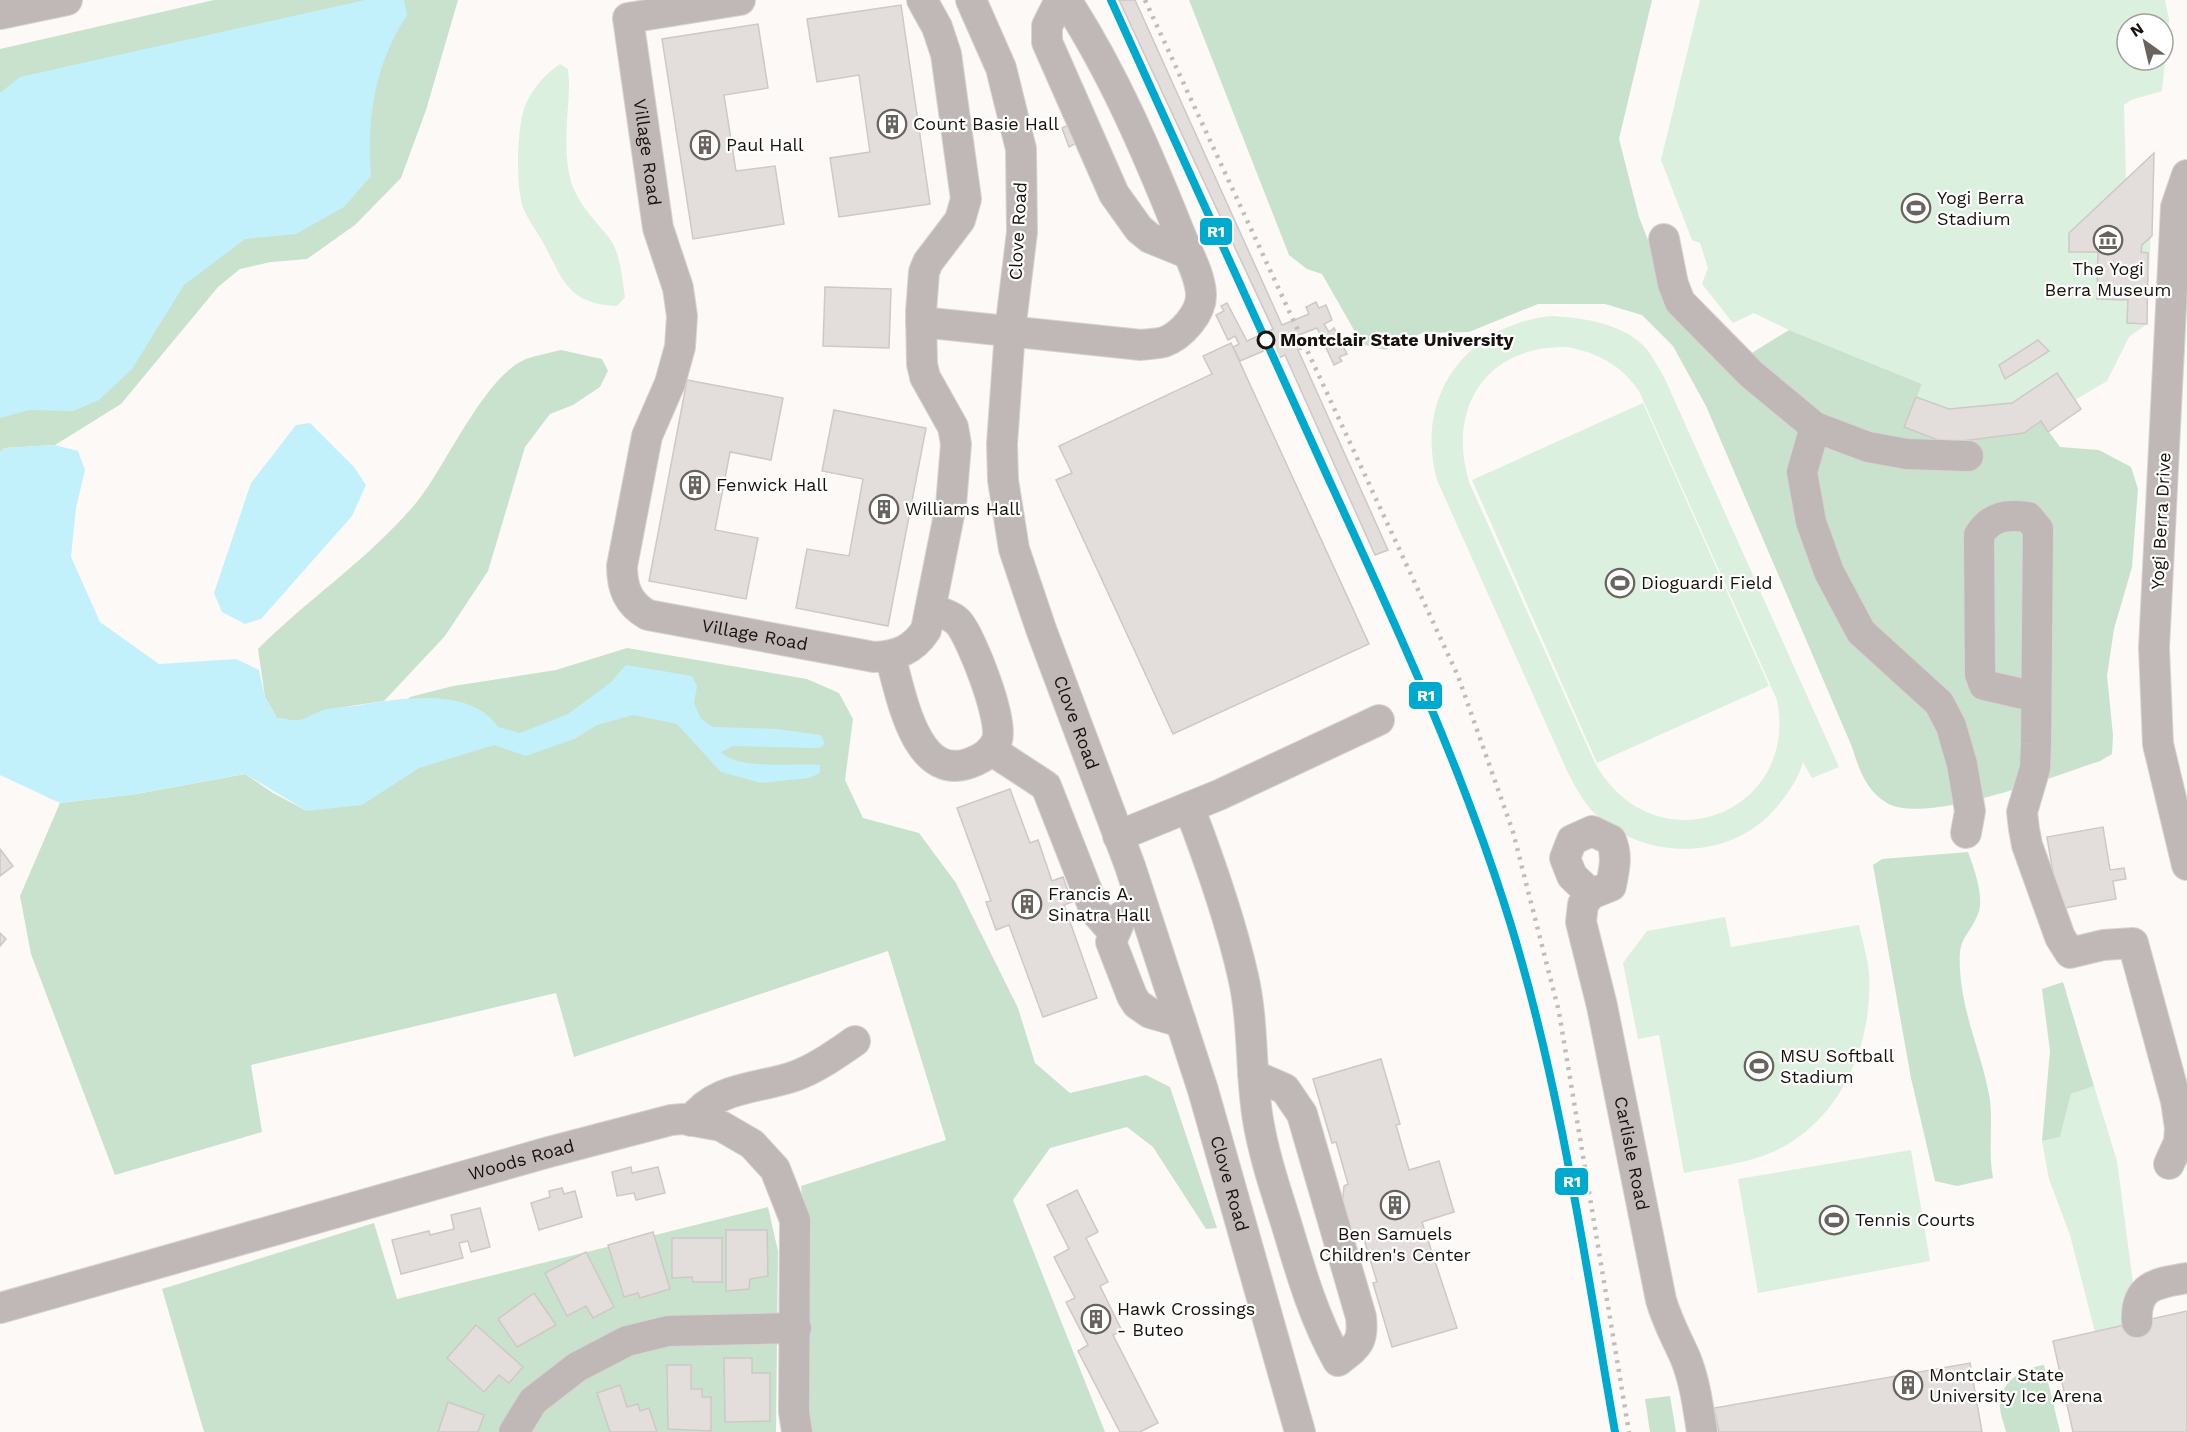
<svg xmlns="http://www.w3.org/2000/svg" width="2187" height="1432" font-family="'Work Sans',sans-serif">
  <rect width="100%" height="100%" fill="#fcf9f7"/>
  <g fill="#dbf0de" fill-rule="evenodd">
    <path d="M1700 0H2165L2169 20 2162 91 2131 100 2124 105 2126 179 2154 153 2147 324 2129 337 2107 381 2075 400 2048 432 1946 443 1904 427 1922 384 1789 330 1754 313 1733 323 1702 284 1708 268 1700 243 1692 240 1661 160ZM2127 24H2163V60H2127Z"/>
    <path d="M560 64 568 69 569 81C569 113 561 156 573 187 581 208 597 222 610 239 621 255 622 279 625 297L617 306C570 304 564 283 545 246 539 234 530 223 524 210 515 190 517 126 525 106 532 89 545 74 560 64Z"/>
    <path d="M1552 316C1583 318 1621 323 1644 346 1652 355 1658 367 1664 377L1839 767 1812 778 1803 762C1798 780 1787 795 1775 809 1730 861 1646 861 1596 815 1584 803 1576 788 1568 773L1437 480C1414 396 1467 324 1552 316ZM1566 347C1597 352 1621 365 1639 391L1777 700C1800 815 1654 869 1595 763L1469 482C1447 408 1485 346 1566 347Z"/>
    <path d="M1643 403 1769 686 1597 763 1472 480Z"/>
    <path d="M1725 917 1731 947 1859 925C1862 941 1868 958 1869 974 1873 1045 1841 1121 1773 1152 1745 1164 1714 1167 1684 1173L1659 1035 1638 1039 1623 963 1647 931Z"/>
    <path d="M2094 1086 2117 1161 2133 1283 2126 1294 2121 1326 2095 1332 2070 1235 2049 1179 2042 1141 2060 1137 2071 1094Z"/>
    <path d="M1911 1150 1930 1261 1758 1293 1738 1179Z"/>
  </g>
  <g fill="#c9e2cd">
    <path d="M214 0H458L426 110 401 178 355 225 307 259 271 262 240 269 218 287 121 404 55 445 5 448 0 452V49Z"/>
    <path d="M1189 0H1652L1619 139 1639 217 1675 309 1712 357 1742 359 1789 330 1922 384 1905 427 1946 443 2024 433 2041 421 2060 447 2099 450 2131 467 2138 489 2132 567 2114 629 2107 676 2113 735 2112 754 2100 761C2057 775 1926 826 1887 803 1866 791 1859 769 1852 747L1706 406 1673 346 1642 315 1605 304H1538L1469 332 1422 333 1385 350 1362 344 1322 274 1307 269 1289 255Z"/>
    <path d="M561 350 602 359 608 371 600 387 573 405 550 414 525 447 488 571 445 636 384 701 324 710 302 722 277 718 265 697 258 649C309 598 369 559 416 503 445 468 484 376 526 359 537 355 550 353 561 350Z"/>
    <path d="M627 648 807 679 839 693 853 719 845 780 863 818 919 833 956 883 1018 1008 1035 1063 1070 1093 1146 1075 1170 1087 1217 1228 1206 1229 1153 1147 1127 1127 1050 1148 1013 1200 1105 1432H810L809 1253 801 1186 946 1140 888 951 574 1057 556 993 251 1065 262 1132 115 1175 31 954 20 896 60 803 136 794 245 774 273 793 307 811 410 697 453 686 556 670Z"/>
    <path d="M1968 852C1974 868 1985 898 1978 914 1967 940 1958 936 1960 969 1962 1015 1983 1056 1990 1100 1993 1126 1988 1152 1993 1178L1957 1186 1935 1181 1911 1078 1873 865 1882 859Z"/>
    <path d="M2063 982 2094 1086 2071 1094 2060 1137 2042 1141 2050 1051 2042 989Z"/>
    <path d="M768 1207 778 1251 776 1432H204L162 1289 374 1223 397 1299Z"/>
    <path d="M2044 1365 2060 1432H2006C2004 1423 1999 1412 2000 1403 2002 1380 2023 1368 2044 1365Z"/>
    <path d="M1670 1396 1676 1432H1650L1645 1399Z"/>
  </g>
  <g fill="#c2f1fb">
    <path d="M365 0H404L407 15C374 66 367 117 371 176L344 207 296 234 245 239 184 285 132 369 99 400 73 411 29 410 0 418V93L20 77Z"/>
    <path d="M310 423 354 467 366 485 352 516 261 619 245 624 222 612 214 593 251 483 296 425Z"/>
    <path d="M55 445 78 451 85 470 76 508 71 557 100 622 159 664 236 659 259 670 265 697 277 718C309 723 298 719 324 710 336 707 349 707 361 705 403 698 471 687 498 727L520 733 568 714 610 683 626 665 692 676 697 686 694 703 701 719 713 727 777 729 821 735 825 744 819 748 733 746 721 752C736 770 796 763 820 765V773L809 778 761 783 721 772 677 724 633 715 597 725 574 739 526 756 494 745 419 768 362 805 307 811 245 774 136 794 60 803 0 775V452L5 448Z"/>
  </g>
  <g fill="#e3dedb" stroke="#cec8c6" stroke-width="1.5">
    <path d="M1119 0H1135L1282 325 1309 314 1306 307 1316 302 1319 308 1326 305 1332 320 1324 324 1329 332 1334 328 1347 354 1339 357 1342 361 1334 365 1317 328 1296 336 1301 349 1298 350 1388 550 1375 555 1285 355 1279 358 1273 347 1240 361 1233 347 1239 344 1235 336 1228 340 1216 315 1224 311 1221 306 1227 303 1247 341 1273 329Z"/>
    <path d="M901 5 930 204 839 217 830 158 870 152 859 75 817 82 807 19Z"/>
    <path d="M758 24 768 88 724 95 736 171 775 166 784 224 693 239 662 39Z"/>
    <path d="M1069 125 1077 143 1069 147 1062 128Z"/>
    <path d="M2154 153 2152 236 2142 245 2141 252 2148 253 2147 324 2127 323 2128 300 2097 299 2098 252H2069V233Z"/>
    <path d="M825 287 891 289 889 348 823 346Z"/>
    <path d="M2038 340 2049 351 2005 379 1999 365Z"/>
    <path d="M1231 343 1369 644 1173 734 1056 480 1072 473 1059 446 1212 374 1203 356Z"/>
    <path d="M2057 373 2081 409 2048 432 2041 421 2024 433 1946 443 1904 427 1916 397 1949 409 2012 403Z"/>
    <path d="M687 380 783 398 771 460 730 452 715 530 758 538 746 599 649 581Z"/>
    <path d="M834 410 926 428 888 626 796 608 807 549 849 556 863 479 822 471Z"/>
    <path d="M1010 789 1030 843 1038 840 1052 881 1063 877 1072 902 1064 905 1097 998 1043 1017 1009 925 996 930 986 902 991 901 957 808Z"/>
    <path d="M2103 827 2110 870 2124 868 2126 879 2113 881 2116 899 2059 909 2047 837Z"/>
    <path d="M0 849 13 866 0 876Z"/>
    <path d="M0 933 6 939 0 946Z"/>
    <path d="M1381 1059 1400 1124 1396 1125 1409 1170 1439 1161 1454 1212 1422 1222 1457 1328 1392 1347 1373 1283 1377 1282 1364 1239 1359 1241 1358 1236 1354 1237 1352 1233 1346 1235 1336 1199 1343 1197 1344 1186 1348 1184 1336 1142 1332 1143 1313 1079Z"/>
    <path d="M631 1167 632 1173 658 1167 665 1193 636 1200 634 1193 617 1196 612 1172Z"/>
    <path d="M562 1188 564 1194 575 1191 582 1217 539 1230 531 1203 550 1197 549 1191Z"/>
    <path d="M1077 1190 1098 1232 1086 1238 1108 1282 1100 1286 1122 1331 1113 1335 1158 1423 1140 1432H1120L1078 1351 1088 1345 1066 1302 1075 1298 1054 1257 1069 1249 1047 1205Z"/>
    <path d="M480 1208 490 1247 471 1252 468 1241 459 1243 463 1258 401 1274 392 1240 429 1231 430 1235 454 1229 451 1215Z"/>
    <path d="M726 1230H767L768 1276 750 1279 749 1289 726 1291Z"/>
    <path d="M653 1232 670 1289 640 1298 638 1293 624 1297 608 1245Z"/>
    <path d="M672 1238H722V1282H693L692 1277 672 1278Z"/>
    <path d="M586 1252 614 1307 593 1318 586 1306 567 1316 545 1273Z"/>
    <path d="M534 1293 556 1325 517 1347 498 1319Z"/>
    <path d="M2187 1311V1432H2073L2053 1341Z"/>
    <path d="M476 1325 523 1367 509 1383 499 1375 484 1392 447 1358Z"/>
    <path d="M724 1358H752V1373H770V1421L725 1422Z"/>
    <path d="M1970 1363 1982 1432H1719L1714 1408Z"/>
    <path d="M667 1365H691V1389H702V1397H711V1431L668 1429Z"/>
    <path d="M620 1385 627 1407 638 1404 640 1411 649 1408 657 1432H610L597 1393Z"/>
    <path d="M448 1402 484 1415 478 1432H438Z"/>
  </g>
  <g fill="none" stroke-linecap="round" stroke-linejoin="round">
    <g stroke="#d7d4d2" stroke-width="32">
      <g id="minor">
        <path id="s1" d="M740 0 628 18 658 228 678 288 682 316 680 347 670 383 647 436 622 566C622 588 628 604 648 615L874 657C897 656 913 650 926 630L951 505 956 444 953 427 925 377 922 364 921 312 924 272 928 262 960 220 966 199 946 54 937 27 922 0"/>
        <path id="s2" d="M971 0 1001 68 1021 149 1022 232 1010 331 1002 444 1003 480 1014 549 1041 629 1130 866 1203 1090 1300 1432"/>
        <path d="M1060 0 1047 26V42L1114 194 1139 229 1150 238 1187 253"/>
        <path d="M0 14 67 0"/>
        <path d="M2187 175 2176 207 2154 648 2158 744 2187 865"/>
        <path d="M1664 239 1673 284 1680 302 1751 374 1815 427 1802 472 1811 522 1829 572 1861 632 1939 703 1951 726 1962 764 1970 811 1966 833"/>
        <path d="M921 322 1141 345C1148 344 1156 344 1164 342 1181 336 1202 313 1201 294 1200 274 1187 252 1180 234 1148 154 1113 72 1066 0"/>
        <path d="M1815 427 1868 447 1907 454 1968 456"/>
        <path d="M890 656C901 693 915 783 970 763 981 759 993 752 997 740 1004 721 972 639 959 623 952 615 941 613 931 609"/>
        <path d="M2036 697 1984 685 1980 674 1979 535C1991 516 2007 514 2028 517L2038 529 2036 744 2035 768 2022 812 2024 829 2027 845 2060 937 2070 953 2103 945 2133 943 2176 1101 2180 1128 2179 1142 2169 1164"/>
        <path d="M991 750 1046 786 1095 911 1114 933"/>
        <path d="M1189 807C1210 862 1230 918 1243 976 1254 1023 1250 1073 1258 1120 1264 1156 1276 1191 1287 1226 1301 1273 1314 1318 1338 1361 1357 1346 1364 1343 1361 1317L1302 1114 1285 1089 1253 1075"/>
        <path d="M1118 836 1219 795 1379 720"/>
        <path id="s3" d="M1591 894 1572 876 1565 858 1572 840 1592 831 1611 840C1618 857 1614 869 1611 886L1591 894 1583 904 1581 922 1602 1006 1661 1300C1667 1321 1676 1337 1685 1357 1695 1381 1698 1407 1702 1432"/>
        <path d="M1122 916 1111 942 1132 996 1137 1004 1150 1013 1181 1022"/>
        <path d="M691 1121C715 1086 759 1089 795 1076 817 1068 836 1054 855 1041"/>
        <path id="s4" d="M0 1308 549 1152 671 1120 683 1119 721 1126 752 1144 775 1169 795 1220 794 1412 797 1432"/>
        <path d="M2137 1322C2135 1285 2157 1283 2187 1278"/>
        <path d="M514 1432 533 1401 577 1367 627 1341 668 1331 796 1328"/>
      </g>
    </g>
    <use href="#minor" stroke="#c0b8b6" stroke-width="30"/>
    <path stroke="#c0bdbb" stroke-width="4.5" stroke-dasharray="3 6" stroke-linecap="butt" d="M1145 0 1458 676 1513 832 1559 1012 1629 1432"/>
    <g stroke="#fff" stroke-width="12">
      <path id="rail-1" d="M1111 0C1184 161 1257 321 1330 482 1396 625 1463 770 1510 922 1561 1088 1585 1261 1615 1432"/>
    </g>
    <use href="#rail-1" stroke="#00a9ce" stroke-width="8"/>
  </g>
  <defs>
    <g id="building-ring" transform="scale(1.5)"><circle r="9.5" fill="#fff" stroke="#68635f" stroke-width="1.5"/><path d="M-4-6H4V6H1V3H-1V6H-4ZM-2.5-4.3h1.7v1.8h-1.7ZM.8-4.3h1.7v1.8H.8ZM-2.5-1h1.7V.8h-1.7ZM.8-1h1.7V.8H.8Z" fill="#68635f"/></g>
    <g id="stadium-ring" transform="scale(1.5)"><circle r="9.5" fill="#fff" stroke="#68635f" stroke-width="1.5"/><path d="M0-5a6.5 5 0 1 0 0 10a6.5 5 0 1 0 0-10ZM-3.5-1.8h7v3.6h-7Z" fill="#68635f"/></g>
    <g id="museum-ring" transform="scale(1.5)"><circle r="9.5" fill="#fff" stroke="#68635f" stroke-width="1.5"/><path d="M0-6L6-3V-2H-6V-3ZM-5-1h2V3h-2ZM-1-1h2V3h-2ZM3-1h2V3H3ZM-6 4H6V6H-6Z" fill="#68635f"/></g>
  </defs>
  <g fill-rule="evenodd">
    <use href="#building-ring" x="892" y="124"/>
    <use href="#building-ring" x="705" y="145"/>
    <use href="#stadium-ring" x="1916" y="208"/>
    <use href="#museum-ring" x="2108" y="240"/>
    <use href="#building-ring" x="695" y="485"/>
    <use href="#building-ring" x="884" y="509"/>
    <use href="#stadium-ring" x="1620" y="583"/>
    <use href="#building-ring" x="1027" y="904"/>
    <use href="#stadium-ring" x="1759" y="1066"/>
    <use href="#building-ring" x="1395" y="1205"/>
    <use href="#stadium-ring" x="1834" y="1220"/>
    <use href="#building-ring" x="1096" y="1319"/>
    <use href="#building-ring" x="1908" y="1385"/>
  </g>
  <circle fill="#fff" stroke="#18120d" stroke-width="3" cx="1266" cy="340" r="8"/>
  <g text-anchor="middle" stroke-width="4.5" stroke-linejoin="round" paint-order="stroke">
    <g font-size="18" fill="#18120d" stroke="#fff" text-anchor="start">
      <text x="913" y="130">Count Basie Hall</text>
      <text x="726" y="151">Paul Hall</text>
      <text x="1937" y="204">Yogi Berra<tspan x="1937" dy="21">Stadium</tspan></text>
      <text x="2108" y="275" text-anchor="middle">The Yogi<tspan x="2108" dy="21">Berra Museum</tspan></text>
      <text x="716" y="491">Fenwick Hall</text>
      <text x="905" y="515">Williams Hall</text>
      <text x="1641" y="589">Dioguardi Field</text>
      <text x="1048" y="900">Francis A.<tspan x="1048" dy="21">Sinatra Hall</tspan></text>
      <text x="1780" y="1062">MSU Softball<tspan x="1780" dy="21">Stadium</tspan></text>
      <text x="1855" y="1226">Tennis Courts</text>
      <text x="1395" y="1240" text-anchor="middle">Ben Samuels<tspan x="1395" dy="21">Children's Center</tspan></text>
      <text x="1117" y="1315">Hawk Crossings<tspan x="1117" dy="21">- Buteo</tspan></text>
      <text x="1929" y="1381">Montclair State<tspan x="1929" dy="21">University Ice Arena</tspan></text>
    </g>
    <g font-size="18" fill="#18120d" stroke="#fff">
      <text dy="6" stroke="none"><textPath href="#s1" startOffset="249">Village Road</textPath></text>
      <text transform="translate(1018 231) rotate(-87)" y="6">Clove Road</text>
      <text transform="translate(2161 521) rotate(-87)" y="6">Yogi Berra Drive</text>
      <text dy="6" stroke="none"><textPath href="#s1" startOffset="843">Village Road</textPath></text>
      <text dy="6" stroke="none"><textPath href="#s2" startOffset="744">Clove Road</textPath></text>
      <text dy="6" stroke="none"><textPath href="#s3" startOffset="444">Carlisle Road</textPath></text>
      <text dy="6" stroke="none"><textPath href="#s4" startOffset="542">Woods Road</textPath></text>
      <text dy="6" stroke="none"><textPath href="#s2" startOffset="1230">Clove Road</textPath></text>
    </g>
    <g font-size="18" font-weight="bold" fill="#18120d" stroke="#fff" text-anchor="start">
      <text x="1280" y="346">Montclair State University</text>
    </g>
  </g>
  <g stroke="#fff" stroke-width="2">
    <rect x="1199" y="217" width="34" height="29" rx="6" fill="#00a9ce"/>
    <rect x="1408" y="681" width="35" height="29" rx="6" fill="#00a9ce"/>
    <rect x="1554" y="1167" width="35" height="29" rx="6" fill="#00a9ce"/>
  </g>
  <g font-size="16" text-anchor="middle" font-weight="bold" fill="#fff">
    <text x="1216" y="237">R1</text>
    <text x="1426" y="701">R1</text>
    <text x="1572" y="1187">R1</text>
  </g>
  <g transform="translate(2145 42) rotate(326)"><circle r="28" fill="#ffffff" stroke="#a3a09e" stroke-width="1.5"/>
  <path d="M0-4.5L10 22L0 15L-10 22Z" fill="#68635f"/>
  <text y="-9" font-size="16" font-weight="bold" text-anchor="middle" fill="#18120d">N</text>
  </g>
</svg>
